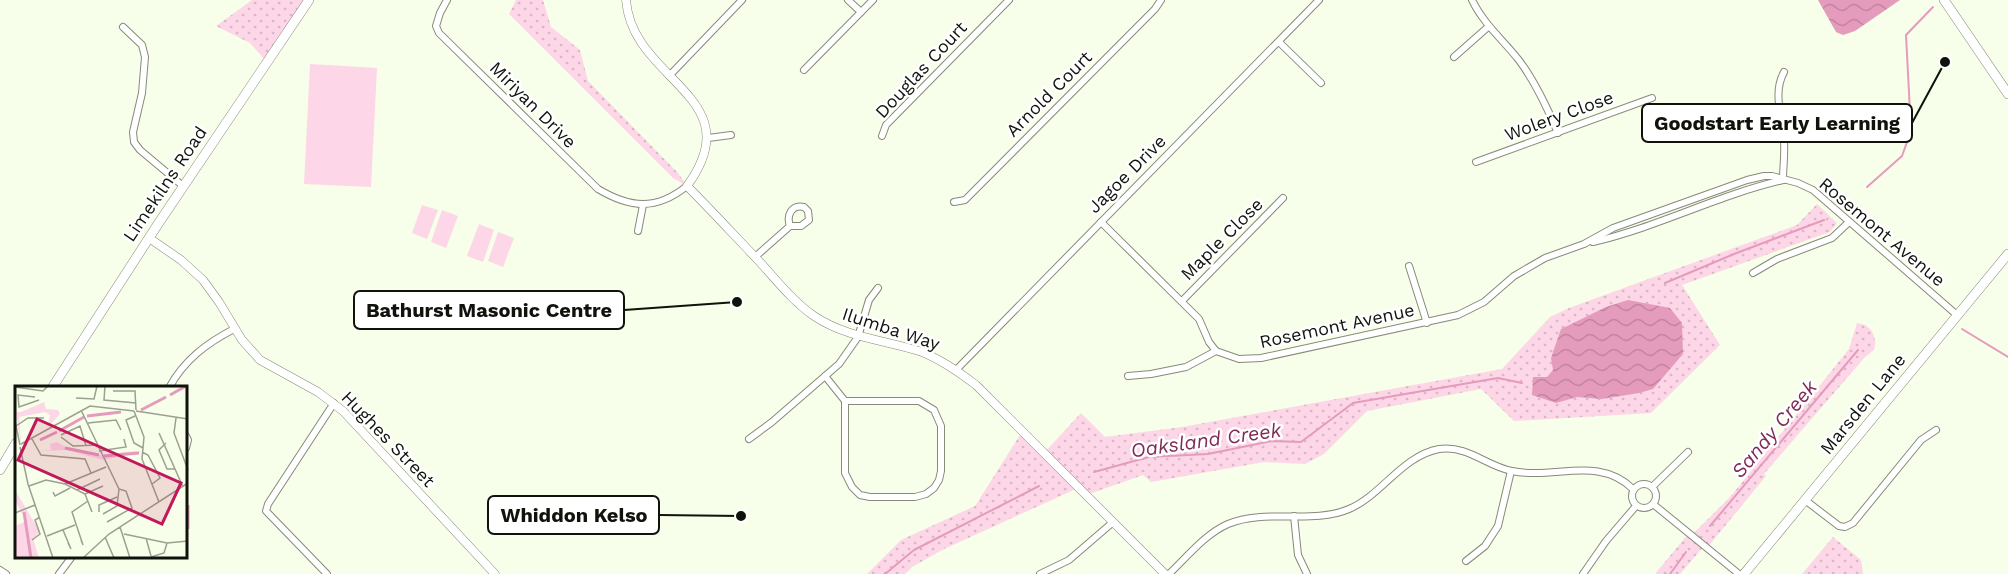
<svg xmlns="http://www.w3.org/2000/svg" width="2008" height="574" font-family="'Work Sans',sans-serif">
  <defs>
    <pattern id="park-dots" width="8" height="8" patternUnits="userSpaceOnUse" patternTransform="scale(1.5)"><rect width="8" height="8" fill="#fdd7e7"/><path d="M2 2h.1M6 6h.1" fill="none" stroke="#d8b8c5" stroke-width="1.8" stroke-linecap="round"/></pattern>
    <pattern id="water-waves" width="16" height="10" patternUnits="userSpaceOnUse" patternTransform="scale(1.5)"><rect width="16" height="10" fill="#e59bbc"/><path d="M0 5q4-4 8 0t8 0" fill="none" stroke="#c384a0"/></pattern>
  </defs>
  <rect width="100%" height="100%" fill="#f7fee9"/>
  <g fill="url(#park-dots)">
    <path d="M252 0H309L268 63 250 43 216 26Z"/>
    <path d="M516 0H543L551 27 580 50 588 81 678 173 687 186 673 178 509 14Z"/>
    <path d="M1817 204 1837 223 1830 232 1682 285 1720 345 1651 413 1514 421 1481 389 1367 411 1324 454 1305 464 1264 462 1151 482 1143 475 1086 495 1078 488 942 550 912 567 905 574H867L901 540 975 506 1022 432 1044 453 1081 413 1105 437 1182 427 1502 369 1550 317 1569 308 1797 225Z"/>
    <path d="M1857 323C1871 324 1878 337 1874 350L1865 357 1764 474 1766 476 1707 548 1704 546 1680 574H1655L1689 533 1692 535 1731 496 1849 349Z"/>
    <path d="M1833 537 1861 560 1863 574H1802Z"/>
  </g>
  <g fill="#fdd7e7">
    <path d="M310 64 377 68 371 187 304 184Z"/>
    <path d="M422 205 438 210 427 239 412 233Z"/>
    <path d="M442 210 458 216 446 248 431 242Z"/>
    <path d="M479 224 494 230 483 262 467 256Z"/>
    <path d="M498 232 514 238 503 267 488 261Z"/>
  </g>
  <g fill="url(#water-waves)">
    <path d="M1818 0H1900L1855 31 1843 35 1836 32Z"/>
    <path d="M1628 300 1670 308 1682 323 1683 354 1653 389 1639 393 1602 399 1577 397 1556 403 1532 395 1533 377H1547L1553 370 1551 358 1561 329 1606 307Z"/>
  </g>
  <g fill="none" stroke-linecap="round" stroke-linejoin="round">
    <g stroke="#e59bbc" stroke-width="2">
      <path d="M1867 187 1902 156 1911 131 1906 35 1933 7"/>
      <path d="M1665 283 1734 254 1824 220"/>
      <path d="M1962 329 2008 357"/>
      <path d="M1094 472 1149 457 1208 454 1272 441 1301 442 1353 403 1498 378 1522 383"/>
      <path d="M1710 526 1858 350"/>
      <path d="M885 574 914 550 1039 486"/>
      <path d="M1670 574 1686 552"/>
    </g>
    <g stroke="#868b79" stroke-width="8">
      <g id="minor">
        <path d="M447 0 440 13 436 26 439 33 598 189C630 208 656 211 687 186"/>
        <path d="M848 0 861 12"/>
        <path d="M1472 0C1483 23 1502 39 1518 59 1535 81 1547 107 1558 133"/>
        <path d="M123 27 142 45 145 57 142 93 133 132 134 142 140 150 183 186"/>
        <path d="M1279 42 1321 83"/>
        <path d="M1454 57 1488 27"/>
        <path d="M804 70 873 0"/>
        <path d="M670 75 742 0"/>
        <path d="M882 136 886 125 1009 0"/>
        <path d="M708 138 731 135"/>
        <path d="M1476 162 1652 98"/>
        <path d="M1783 180C1783 167 1785 154 1784 142 1783 118 1772 94 1784 72"/>
        <path d="M954 202 965 200 1155 9 1161 0"/>
        <path d="M1101 222 1199 319 1209 342 1216 351 1239 359 1261 358 1458 315 1484 302 1514 276 1545 258 1584 244 1613 228 1747 180 1764 176H1772L1798 183 1813 190 1957 315"/>
        <path d="M638 231 643 205"/>
        <path d="M1593 242C1658 227 1718 195 1783 180"/>
        <path d="M755 257 790 226C786 215 792 204 804 207L808 211 809 220 801 226H790"/>
        <path d="M1409 266 1427 323"/>
        <path d="M1753 273 1777 259 1832 238 1849 222"/>
        <path d="M1182 301 1283 198"/>
        <path d="M956 370 1319 0"/>
        <path d="M825 376 845 401V473L852 487 860 495 870 497H915L926 494 934 488 939 480 941 471V426L934 410 919 401H845"/>
        <path d="M1128 376 1151 374 1186 367 1216 351"/>
        <path d="M169 388C184 360 207 343 234 329"/>
        <path d="M186 436 188 440 186 448"/>
        <path d="M749 439 772 422 839 364 858 337 869 300 878 288"/>
        <circle cx="1644" cy="496" r="12"/>
        <path d="M1652 487 1688 452"/>
        <path d="M1805 500 1839 526 1845 527 1853 523 1921 440 1936 430"/>
        <path d="M1653 504 1739 574"/>
        <path d="M1294 516 1298 555 1307 574"/>
        <path d="M1466 561 1485 546 1498 526 1511 471"/>
        <path d="M0 570 6 574"/>
        <path d="M59 574 71 558"/>
        <path d="M327 574 266 511 268 504 334 403"/>
        <path d="M1040 574 1069 560 1112 523"/>
        <path d="M1169 574C1187 557 1205 534 1228 524 1266 508 1312 525 1349 509 1382 495 1402 456 1439 449 1468 445 1486 466 1512 471 1555 480 1598 455 1633 489"/>
        <path d="M1583 574 1606 541 1636 506"/>
      </g>
    </g>
    <g stroke="#868b79" stroke-width="9">
      <g id="tertiary">
        <path d="M626 0C632 82 753 96 687 186 710 209 733 234 756 258 774 277 792 301 814 316 847 338 885 340 922 352 942 360 959 372 976 385L1165 574"/>
        <path d="M149 238 181 260 203 280 219 302 242 340 260 360 318 392 343 411 495 574"/>
      </g>
    </g>
    <g stroke="#868b79" stroke-width="10">
      <g id="secondary">
        <path d="M1944 0 2008 94"/>
        <path d="M52 388 158 224 309 0"/>
        <path d="M0 470 16 443"/>
        <path d="M1744 574 2008 254"/>
      </g>
    </g>
    <use href="#minor" stroke="#fff" stroke-width="6"/>
    <use href="#tertiary" stroke="#fff" stroke-width="8"/>
    <use href="#secondary" stroke="#fff" stroke-width="9"/>
  </g>
  <g text-anchor="middle" stroke-width="5" stroke-linejoin="round" paint-order="stroke">
    <g font-size="18" fill="#10120c" stroke="#fff">
      <text transform="translate(921 70) rotate(-47)" y="6">Douglas Court</text>
      <text transform="translate(1049 94) rotate(-45)" y="6">Arnold Court</text>
      <text transform="translate(533 105) rotate(45)" y="6">Miriyan Drive</text>
      <text transform="translate(1559 116) rotate(-20)" y="6">Wolery Close</text>
      <text transform="translate(1127 174) rotate(-45)" y="6">Jagoe Drive</text>
      <text transform="translate(165 184) rotate(-56)" y="6">Limekilns Road</text>
      <text transform="translate(1882 232) rotate(40)" y="6">Rosemont Avenue</text>
      <text transform="translate(1222 239) rotate(-45)" y="6">Maple Close</text>
      <text transform="translate(1337 326) rotate(-12)" y="6">Rosemont Avenue</text>
      <text transform="translate(891 329) rotate(18)" y="6">Ilumba Way</text>
      <text transform="translate(1863 404) rotate(-51)" y="6">Marsden Lane</text>
      <text transform="translate(388 439) rotate(46)" y="6">Hughes Street</text>
    </g>
    <g font-size="20" font-style="italic" fill="#7f2a57" stroke="#fff">
      <text transform="translate(1774 429) rotate(-50)" y="7">Sandy Creek</text>
      <text transform="translate(1206 440) rotate(-8)" y="7">Oaksland Creek</text>
    </g>
  </g>
  <g transform="translate(15 386)">
    <rect width="172" height="172" fill="#f7fee9"/>
    <path d="M29 16 31 23 43 24 45 28 33 41 35 29 30 26 4 31 6 58 0 20 1 26H6ZM42 56 54 63 86 69 119 65 127 66 88 74 52 64 24 65 36 64 35 58ZM0 104 25 146 18 152 24 172H0V140L11 135 0 114Z" fill="#fdd7e7"/>
    <path fill="none" stroke="#e59bbc" stroke-width="3" d="M155 9 171 0M126 24 151 11M72 30 106 26M44 45 69 31M25 54 42 46M50 62 84 69M89 70 124 67M173 119V143M9 126 16 172"/>
    <path fill="none" stroke="#9ba091" stroke-width="1.5" d="M90 0 89 14 121 17M0 1 28 5 33 0M98 5H120L121 24M20 11 3 9 4 21 24 14M61 12 79 13 82 0M66 24 104 103M119 25 129 51 127 73 144 116M121 25 173 33M120 30 111 34 119 57 128 62M161 32 159 47 173 84M0 35 5 59M73 37 101 34 106 44M1 40 13 32H29M144 47 168 101M46 49 65 40 71 60M46 51 58 60 82 59M17 53 26 69 70 73 76 87M151 57 144 64 152 83H160M6 58 75 20 119 25M5 61 13 98 38 172M84 65 111 61 109 53M127 66 133 69 145 92 137 98M50 98 91 81M14 100 31 94 50 98 70 108 77 126M62 104 85 93M38 106 40 110 55 102M70 108 88 100M84 126V119L102 111M0 127 20 119M88 128 102 120 104 103M92 136 117 122 111 105 104 103M105 141 115 172M48 144 56 163 53 157M109 148 152 157 173 155M32 150 60 139M90 151 99 172M131 152 136 170M17 154 25 148 20 134 25 131M66 154 68 159 57 126 73 115M136 171 149 167 152 157M68 172 94 148 173 97"/>
    <path fill="#c2185b" fill-opacity="0.15" stroke="#c2185b" stroke-width="3" d="M22 33 166 97 147 138 3 74Z"/>
    <rect width="172" height="172" fill="none" stroke="#10120c" stroke-width="3"/>
  </g>
  <path fill="none" stroke="#10120c" stroke-width="2" d="M1945 62L1912 123M737 302L624 310M741 516L659 515"/>
  <g fill="#10120c" stroke="#fff" stroke-width="2">
    <circle cx="1945" cy="62" r="6"/>
    <circle cx="737" cy="302" r="6"/>
    <circle cx="741" cy="516" r="6"/>
  </g>
  <g fill="#fff" stroke="#10120c" stroke-width="2">
    <rect x="1642" y="104" width="270" height="38" rx="6"/>
    <rect x="354" y="291" width="270" height="38" rx="6"/>
    <rect x="488" y="496" width="171" height="38" rx="6"/>
  </g>
  <g font-size="20" text-anchor="middle" font-weight="bold" fill="#10120c">
    <text x="1777" y="130">Goodstart Early Learning</text>
    <text x="489" y="317">Bathurst Masonic Centre</text>
    <text x="574" y="522">Whiddon Kelso</text>
  </g>
</svg>
